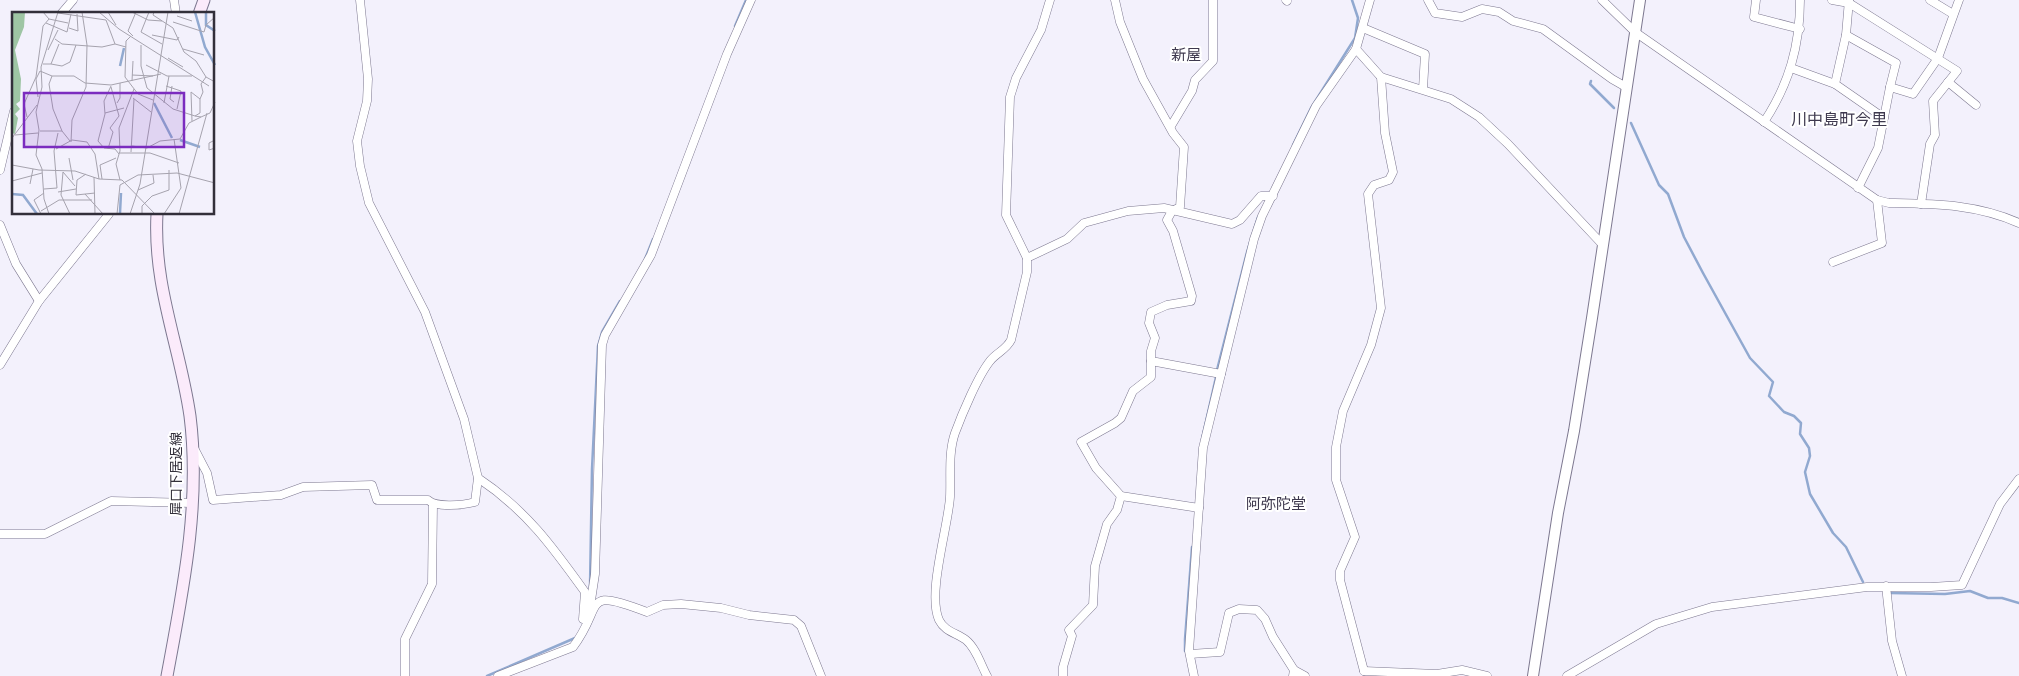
<svg xmlns="http://www.w3.org/2000/svg" width="2019" height="676" font-family="Signika,'Noto Sans JP',sans-serif">
  <rect width="100%" height="100%" fill="#f3f1fc"/>
  <g fill="none" stroke-linecap="round" stroke-linejoin="round">
    <g stroke="#91a9d0" stroke-width="2.5">
      <path d="M735 26 746 0"/>
      <path d="M1591 81 1590 84 1614 108"/>
      <path d="M1631 123 1659 185 1668 194 1684 237 1703 273 1750 358 1773 382 1769 396 1784 412 1794 416 1801 423 1800 434 1809 448 1810 456 1805 472 1810 494 1833 533 1846 547 1863 582"/>
      <path d="M1293 145 1311 108 1355 38 1358 18 1352 0"/>
      <path d="M645 259 653 239"/>
      <path d="M1217 370 1247 252 1258 217"/>
      <path d="M1202 439 1216 377"/>
      <path d="M590 587 592 469 598 346 602 332 620 301"/>
      <path d="M1890 593 1945 594 1970 591 1988 598H2002L2019 603"/>
      <path d="M1185 651V639L1192 547"/>
      <path d="M487 676 575 638"/>
    </g>
    <g stroke="#7d7890" stroke-width="9">
      <g id="minor">
        <path d="M174 0 176 14"/>
        <path d="M1115 0 1120 22 1143 79 1173 133 1184 147 1180 207 1172 211 1167 220 1173 231 1192 296 1191 301 1167 305 1151 312 1149 323 1155 338 1151 351V377L1133 391 1121 418 1115 423 1081 442 1096 468 1121 496 1199 508"/>
        <path d="M1286 0 1287 1"/>
        <path d="M1428 0 1435 13 1462 17 1482 9 1499 12 1513 21 1543 29 1612 79 1626 87"/>
        <path d="M1602 0 1635 32 1877 200 1889 203C1936 204 1975 204 2019 223"/>
        <path d="M1756 0 1754 17 1800 29"/>
        <path d="M1832 0 1849 3 1957 71 1933 101 1935 135 1930 144 1921 204"/>
        <path d="M1849 0 1846 35 1835 84 1884 118"/>
        <path d="M1930 0 1953 14"/>
        <path d="M61 14 73 0"/>
        <path d="M1363 28 1425 54 1423 89"/>
        <path d="M1846 35 1896 63 1890 87"/>
        <path d="M1356 49 1381 77 1451 99 1479 117 1508 144 1602 244"/>
        <path d="M1791 68 1835 84"/>
        <path d="M1948 82 1976 105"/>
        <path d="M1764 122C1789 84 1800 46 1800 0"/>
        <path d="M1171 126 1192 91 1195 80 1213 61V0"/>
        <path d="M0 170 14 111"/>
        <path d="M1858 188 1878 148 1890 87 1913 94 1938 58 1959 0"/>
        <path d="M0 225 16 264 39 301"/>
        <path d="M1027 258 1067 239 1084 223 1128 211 1164 208 1232 224 1240 220 1261 196H1273"/>
        <path d="M1833 262 1882 243 1877 200"/>
        <path d="M1151 361 1221 374"/>
        <path d="M0 365 39 301 109 214"/>
        <path d="M194 448 207 473 213 500 281 495 303 487 372 485 377 500H428C436 508 464 505 475 502L478 478 464 419 425 312 369 203 360 166 357 141 367 101 368 79 360 0"/>
        <path d="M478 478C526 510 552 546 585 592L583 619 588 620"/>
        <path d="M0 534H45L111 501 192 503"/>
        <path d="M1886 586 1892 641 1902 676"/>
        <path d="M588 620 595 574 602 345 605 335 651 255 727 54 751 0"/>
        <path d="M1190 654 1220 652 1229 613 1239 609 1257 610 1265 619 1273 637 1294 670"/>
        <path d="M1364 671 1340 580V571L1355 537 1336 480V447L1343 411 1371 345 1381 308 1368 194 1374 185 1389 180 1393 172 1385 133 1381 77"/>
        <path d="M1364 671 1437 674 1462 670 1487 676"/>
        <path d="M405 676V639L432 584 433 504"/>
        <path d="M498 676 573 647C605 605 580 586 647 612L663 605 681 604 721 608 749 615 794 620 801 626 821 676"/>
        <path d="M987 676C981 665 976 648 966 640 957 633 945 632 939 620 927 593 948 528 950 497 951 476 948 453 955 433 962 414 978 376 990 361 996 353 1006 350 1011 340L1027 272V258L1006 215 1010 97 1016 78 1041 30 1050 0"/>
        <path d="M1063 676V667L1072 636 1069 630 1093 605 1095 566 1107 524 1117 510 1121 496"/>
        <path d="M1194 676 1189 651 1203 448 1254 239 1262 216 1316 106 1356 49 1370 0"/>
        <path d="M1293 676 1294 670 1305 676"/>
        <path d="M1567 676 1656 624 1712 607 1867 587H1931L1962 585 2000 504 2019 479"/>
      </g>
    </g>
    <g stroke="#7d7890" stroke-width="12">
      <path id="tertiary" d="M1533 676 1558 513 1574 431 1592 318 1640 0"/>
    </g>
    <g stroke="#7d7890" stroke-width="13">
      <g id="secondary">
        <path d="M199 14 204 0"/>
        <path d="M157 214C153 287 180 346 190 416 201 503 183 590 167 676"/>
      </g>
    </g>
    <use href="#minor" stroke="#fff" stroke-width="8"/>
    <use href="#tertiary" stroke="#fff" stroke-width="10"/>
    <use href="#secondary" stroke="#fbebfb" stroke-width="11"/>
  </g>
  <g text-anchor="middle" stroke-width="4" stroke-linejoin="round" paint-order="stroke">
    <g font-size="14" fill="#322f3a" stroke="#fff">
      <text transform="translate(176 474) rotate(-90)" y="5">犀口下居返線</text>
    </g>
    <g font-size="15" fill="#3e394e" stroke="#fff">
      <text x="1186" y="60">新屋</text>
      <text x="1276" y="509">阿弥陀堂</text>
    </g>
    <g font-size="16" fill="#3e394e" stroke="#fff">
      <text x="1839" y="125">川中島町今里</text>
    </g>
  </g>
  <g transform="translate(12 12)">
    <rect width="202" height="202" fill="#f3f1fc"/>
    <path d="M0 0H13L12 15 3 38 9 67 8 89 4 92 8 97 3 102 6 106 3 122 0 121Z" fill="#9ec5a4"/>
    <path fill="none" stroke="#91a9d0" stroke-width="2.5" d="M183 0 193 35 203 53M194 0V13L203 19M108 54 112 36M142 91 160 126M168 128 188 135M0 182 11 183 25 202M108 201 109 181"/>
    <path fill="none" stroke="#a6a3ae" stroke-width="1" d="M31 0 37 7 56 11M87 0 107 17 197 74M96 0 104 13M120 0 136 8 150 9M137 0 129 20 150 32M142 0 141 3 161 16 172 40 184 49 194 65M46 1 94 8 103 32M165 4 180 9M161 10 192 20 194 13 203 5M34 11 55 20 59 2M57 16 66 19 65 2M140 23 165 28 167 25M119 24 114 29 113 65 126 82 141 88M121 24 116 19 124 0M43 27 50 32 90 35 103 32 114 35M129 33V54L135 76 161 97 183 104 188 101V87L191 80 189 72 194 65 203 70M171 37 192 43M36 38 46 18M156 46 171 55M31 52H39L47 32M39 52 50 54 58 50 64 33M134 53 155 64H180M120 63 141 64M40 64 37 72 41 97 50 119 58 129M120 69 121 49M99 74 92 89 93 102 86 129 92 136 103 137 107 142M154 74 169 79 165 97M160 74 158 87 162 90M26 85 24 67 28 59 40 64H62L73 71 99 73 149 62M121 86 139 100M105 91 108 86V71M152 91 157 64M93 101 112 96M183 104 189 105 198 101 203 90M15 105 12 92 24 65 31 14 37 7M180 109 179 80 188 87M28 119H50M3 123 26 121M0 126 25 93M203 128 197 131V138L203 136M59 130 60 108 74 75 75 33 70 0M120 134 135 136 148 129 168 127 177 111 189 105M44 137 60 128 75 130 83 142 87 167M96 137 101 120 98 116 107 104 99 75M119 140 122 87M108 141H138L167 151M57 146 61 168M0 153 27 158 63 159 87 167 110 168 143 202M74 162 65 168 64 183 83 181M82 165 83 202M90 167 88 153 104 146M108 168 104 152 108 139 107 116 122 77M0 169 30 161M18 172 21 157M32 177 45 176 42 139 46 121M126 178 142 171 141 163M46 180 64 177M73 182 91 202M29 199 47 188H80M29 202 22 188 32 181M37 202 32 187 30 157 24 143 27 118 24 100 30 75 29 55 46 0M58 202 49 183 51 160 63 174M105 202 108 173 126 163 165 161 203 171M113 202H118L128 172 156 0M130 202V194L140 184 157 178V158M152 202 169 176 162 127M167 202 195 101"/>
    <path fill="#7b2cbf" fill-opacity="0.15" stroke="#7b2cbf" stroke-width="2.5" d="M12 81H172V135H12Z"/>
    <rect width="202" height="202" fill="none" stroke="#322f3a" stroke-width="2.5"/>
  </g>
</svg>
